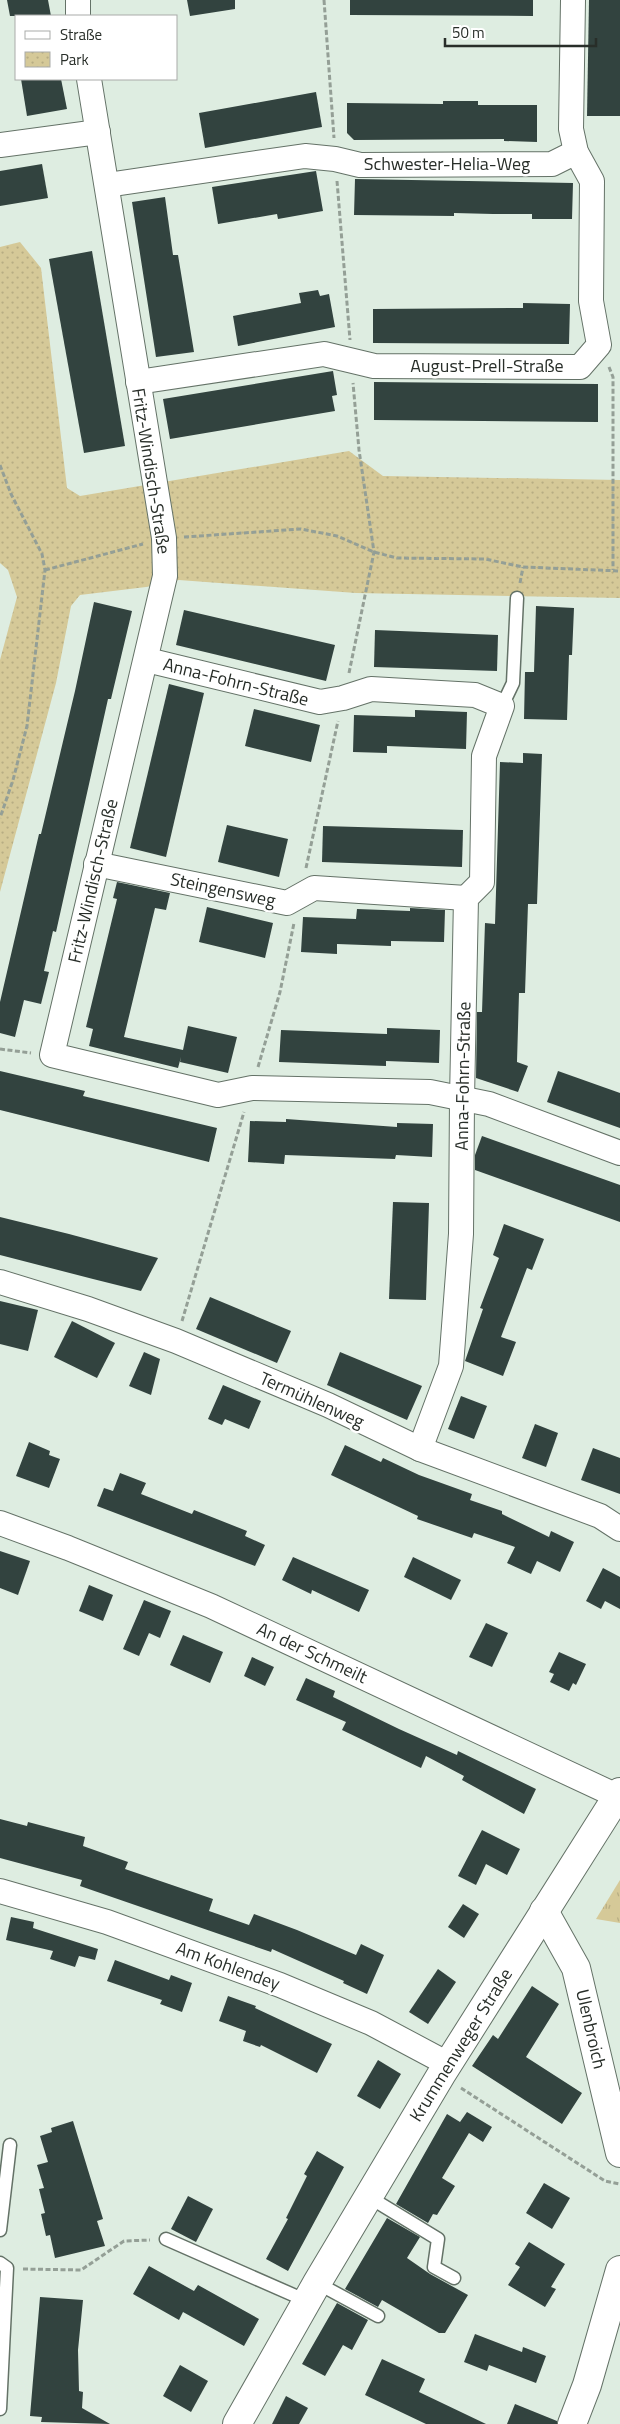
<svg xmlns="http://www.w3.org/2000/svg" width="620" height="2424" font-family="'Titillium Web',sans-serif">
  <defs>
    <pattern id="grass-tufts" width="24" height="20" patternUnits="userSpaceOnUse" patternTransform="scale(1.25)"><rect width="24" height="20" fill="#d5c998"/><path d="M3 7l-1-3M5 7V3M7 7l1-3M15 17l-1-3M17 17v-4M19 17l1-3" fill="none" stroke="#b7ad83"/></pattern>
    <pattern id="park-dots" width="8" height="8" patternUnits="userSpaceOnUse" patternTransform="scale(1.25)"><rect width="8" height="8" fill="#d5c998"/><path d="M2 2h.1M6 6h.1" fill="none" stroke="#b7ad83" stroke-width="1.8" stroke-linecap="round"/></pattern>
  </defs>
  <rect width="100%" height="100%" fill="#deede1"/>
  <path fill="url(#grass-tufts)" d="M620 1880V1923L596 1919Z"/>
  <path fill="url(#park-dots)" d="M20 242 41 268 67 488 80 496 349 451 383 476 620 480V598L356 593 179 580 146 587 80 595 71 606 56 683 0 892V660L17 597 8 570 0 563V247Z"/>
  <g fill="#32433f">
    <path d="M7 0H48L51 16H10Z"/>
    <path d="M187 0H235V9L190 16Z"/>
    <path d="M350 0H533V16L350 15Z"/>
    <path d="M589 0H620V116H587Z"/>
    <path d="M21 79H61L67 109 27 116Z"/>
    <path d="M316 92 322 127 205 148 199 113Z"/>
    <path d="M443 101H478V105H537V142L504 141V139L354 140 347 133V103L443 104Z"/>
    <path d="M42 164 48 198 0 206V171Z"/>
    <path d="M316 171 323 211 278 219 277 214 218 224 212 187Z"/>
    <path d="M355 179 573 183 572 219H532V214H493L454 213V216L354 215Z"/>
    <path d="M165 197 173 255H178L194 352 156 357 132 202Z"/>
    <path d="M92 251 125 446 84 453 49 259Z"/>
    <path d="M318 290 320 296 329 294 335 327 238 346 233 316 301 303 299 293Z"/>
    <path d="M523 303 570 304 569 344 373 343V309L523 308Z"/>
    <path d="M333 371 337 395 332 396 335 411 170 439 163 399Z"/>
    <path d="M374 382 598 384V422L374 420Z"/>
    <path d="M94 602 132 611 111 699H108L56 932 53 931 44 971 49 972 41 1004 24 1000 15 1037 0 1033V1002L39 834H41L75 691Z"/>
    <path d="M536 606 574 608 572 655H569L567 720 524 719 525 672H534Z"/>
    <path d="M184 610 335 645 326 681 176 645Z"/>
    <path d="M375 630 498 635 497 671 374 667Z"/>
    <path d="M169 684 204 693 166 857 130 848Z"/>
    <path d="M254 709 320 725 311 762 245 746Z"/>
    <path d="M415 710 467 712 466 749 387 746V753L353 752 354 715 415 717Z"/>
    <path d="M523 753 542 754 537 904H528L525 993H519L517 1062 528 1066 518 1092 476 1078 477 1012H482L485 923 495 924 500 762 523 763Z"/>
    <path d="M227 825 288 839 279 877 218 862Z"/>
    <path d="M323 826 463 830 462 867 322 862Z"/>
    <path d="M117 882 170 893 166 910 155 908 124 1037 183 1050 188 1026 237 1037 228 1073 180 1062 181 1057 178 1068 89 1046 93 1029 86 1027 117 899 113 898Z"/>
    <path d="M207 907 273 923 265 958 199 942Z"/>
    <path d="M410 908 445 910 444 942 391 941V946L337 944V954L301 952 303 917 356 919 357 909 410 911Z"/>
    <path d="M387 1028 440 1030 439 1063 386 1061V1066L279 1062 281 1030 387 1034Z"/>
    <path d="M0 1071 85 1091 83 1096 217 1128 209 1162 0 1110Z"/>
    <path d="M558 1071 620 1093V1128L547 1102Z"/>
    <path d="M286 1119 397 1127V1123L433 1124 432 1157 396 1155 395 1159 285 1155 284 1164 248 1162 250 1121 286 1122Z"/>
    <path d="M482 1136 620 1185V1222L475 1170V1155Z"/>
    <path d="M393 1202 429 1203 426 1300 389 1299Z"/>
    <path d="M0 1217 69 1234 158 1258 141 1291 93 1279 0 1255Z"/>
    <path d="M504 1224 544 1239 532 1270 527 1268 501 1337 516 1342 503 1376 465 1361 483 1309 480 1308 499 1258 493 1255Z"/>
    <path d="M210 1297 291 1331 277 1363 196 1329Z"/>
    <path d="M0 1301 38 1310 28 1351 0 1344Z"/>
    <path d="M72 1321 115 1343 97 1378 54 1357Z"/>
    <path d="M144 1352 160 1359 151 1395 129 1386Z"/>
    <path d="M340 1352 422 1386 407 1420 327 1385Z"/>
    <path d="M223 1385 261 1401 249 1429 225 1419 222 1425 208 1419Z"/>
    <path d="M461 1396 487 1406 474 1439 448 1429Z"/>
    <path d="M535 1424 558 1433 546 1467 522 1458Z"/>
    <path d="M29 1442 50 1451 49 1455 60 1459 49 1488 16 1476Z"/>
    <path d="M345 1445 381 1462 383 1458 419 1475 472 1494 470 1500 502 1511V1514L549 1537 551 1531 574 1542 560 1572 537 1561 531 1574 507 1563 515 1547 474 1533 472 1538 417 1519 418 1516 331 1475Z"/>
    <path d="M593 1448 620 1458V1494L581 1480Z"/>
    <path d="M120 1473 146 1483 141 1494 192 1514 194 1510 247 1531 245 1536 265 1545 255 1566 97 1506 104 1488 113 1491Z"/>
    <path d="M0 1551 30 1561 18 1595 0 1588Z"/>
    <path d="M293 1557 369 1590 359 1612 312 1590 311 1594 282 1580Z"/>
    <path d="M413 1557 461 1580 451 1600 404 1577Z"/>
    <path d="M603 1568 620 1577V1609L605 1601 601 1609 586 1601Z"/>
    <path d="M89 1585 113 1595 103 1621 79 1611Z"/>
    <path d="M144 1600 171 1611 160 1638 149 1633 139 1656 123 1649Z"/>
    <path d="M486 1623 508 1633 492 1667 469 1657Z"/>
    <path d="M183 1635 223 1652 210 1683 170 1665Z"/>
    <path d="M559 1652 586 1664 576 1685 573 1683 569 1691 550 1682 554 1674 549 1672Z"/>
    <path d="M252 1657 274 1667 265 1686 244 1676Z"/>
    <path d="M306 1678 335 1691 333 1697 399 1729 457 1755 458 1751 536 1789 524 1814 462 1780 464 1776 426 1756 421 1768 342 1730 346 1722 296 1700Z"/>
    <path d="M0 1819 27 1826 28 1822 85 1837 83 1846 128 1862 125 1869 213 1899 209 1911 249 1925 254 1914 297 1930 356 1955 361 1944 384 1955 367 1994 343 1983 344 1981 272 1949 271 1952 80 1886 82 1880 0 1858Z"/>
    <path d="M482 1830 520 1849 507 1875 486 1864 476 1885 458 1876Z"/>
    <path d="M463 1904 479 1914 464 1938 448 1927Z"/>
    <path d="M11 1917 34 1922 33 1928 98 1949 95 1960 79 1956 75 1967 50 1959 53 1951 6 1940Z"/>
    <path d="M115 1960 169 1980 171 1975 192 1983 182 2012 160 2004 162 2000 107 1981Z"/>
    <path d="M438 1969 456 1982 428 2024 409 2012Z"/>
    <path d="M532 1986 559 2004 526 2057 582 2093 562 2124 472 2066 493 2035 498 2039Z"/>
    <path d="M228 1996 256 2006 255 2008 332 2044 317 2073 261 2045 260 2047 243 2041 246 2031 219 2021Z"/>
    <path d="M378 2060 401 2074 380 2109 357 2096Z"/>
    <path d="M467 2112 492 2127 483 2142 469 2133 442 2178 455 2186 437 2215 433 2214 428 2223 396 2204 447 2114 460 2122Z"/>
    <path d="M73 2121 103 2219 97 2221 105 2246 55 2258 50 2235 46 2236 41 2214 45 2213 39 2189 44 2188 37 2165 48 2162 40 2136 52 2132 51 2128Z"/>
    <path d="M317 2151 344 2167 288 2271 266 2259 288 2219 286 2218 307 2176 304 2174Z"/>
    <path d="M544 2183 570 2198 552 2229 526 2213Z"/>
    <path d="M188 2196 213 2209 196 2242 171 2229Z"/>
    <path d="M387 2218 420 2237 407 2258 430 2274 468 2295 445 2333H439L382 2300 378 2307 345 2289Z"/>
    <path d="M529 2242 565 2264 551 2287 556 2289 545 2307 508 2285 520 2267 515 2264Z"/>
    <path d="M149 2266 194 2291 198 2285 259 2319 244 2346 183 2312 179 2320 133 2294Z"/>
    <path d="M40 2297 83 2300 78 2350 79 2391 83 2392 82 2408 110 2424 41 2422 42 2417 30 2416Z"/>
    <path d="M337 2303 368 2320 352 2350 343 2345 325 2376 302 2364Z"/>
    <path d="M475 2334 522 2352 523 2347 546 2356 536 2383 489 2365 487 2371 464 2362Z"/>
    <path d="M382 2359 425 2379 419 2392 486 2424H426L365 2395Z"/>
    <path d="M180 2365 208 2381 191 2412 163 2396Z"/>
    <path d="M286 2396 308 2408 299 2424H272Z"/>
    <path d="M515 2404 557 2421V2424H507Z"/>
  </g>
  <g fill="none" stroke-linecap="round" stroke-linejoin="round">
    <g stroke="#647267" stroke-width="15">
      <g id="lane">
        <path d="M502 706 513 683 517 598"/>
        <path d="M369 2197 438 2239 434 2267 454 2278"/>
        <path d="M0 2230 10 2145"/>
        <path d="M166 2239 307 2301"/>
        <path d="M0 2263 7 2268 0 2409"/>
        <path d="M317 2283 378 2316"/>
      </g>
    </g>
    <g stroke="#647267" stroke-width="26">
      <g id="street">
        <path d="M78 16V0"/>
        <path d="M89 79 164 538 165 576 52 1055 218 1095 252 1088 430 1092 489 1104 620 1153"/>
        <path d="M0 145 98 132"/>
        <path d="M107 185 305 156 335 159 360 165 552 164 576 152"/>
        <path d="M138 382 324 354 374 366 580 367 599 345 591 301 592 181 576 152 571 129 573 0"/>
        <path d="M147 660 320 702 343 698 371 689 475 695 502 706 484 756 482 882 466 898 462 1099 461 1234 451 1366 420 1449"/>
        <path d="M96 864 287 903 314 888 466 898"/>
        <path d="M0 1282 88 1309 176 1341 328 1405 420 1449 600 1516 620 1529"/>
        <path d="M0 1523 68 1548 211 1606 617 1796"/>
        <path d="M0 1891 107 1922 280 1985 371 2023 448 2064"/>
      </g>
    </g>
    <g stroke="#647267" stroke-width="30">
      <g id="secondary">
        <path d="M544 1911 576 1968 620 2153"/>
        <path d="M237 2424 317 2283 441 2075 620 1792"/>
        <path d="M572 2424 587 2385 620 2270"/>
      </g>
    </g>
    <g stroke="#949f96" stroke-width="3" stroke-dasharray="5 2.5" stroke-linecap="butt">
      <path d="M324 0 334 138"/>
      <path d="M337 181 350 340"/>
      <path d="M609 367 613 377V570"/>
      <path d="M0 465 11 494 42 554 45 570 27 726 13 780 0 818"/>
      <path d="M184 537 301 529 337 536 374 552 397 558 485 559 523 567 620 571"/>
      <path d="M45 570 143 544"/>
      <path d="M520 583 523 567"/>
      <path d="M349 673 374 552 359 450 353 383"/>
      <path d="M306 868 338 721"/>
      <path d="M0 1049 31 1053"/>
      <path d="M258 1067 280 992 294 923"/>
      <path d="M182 1321 244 1112"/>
      <path d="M461 2088 605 2181 620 2184"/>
      <path d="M23 2269 81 2270 124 2241 150 2240"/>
    </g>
    <use href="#lane" stroke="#fff" stroke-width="12"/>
    <use href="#street" stroke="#fff" stroke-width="24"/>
    <use href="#secondary" stroke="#fff" stroke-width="28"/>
  </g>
  <g text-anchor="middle" stroke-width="5" stroke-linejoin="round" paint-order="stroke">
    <g font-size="18" fill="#282e29" stroke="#fff">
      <text x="447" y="170">Schwester-Helia-Weg</text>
      <text x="487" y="372">August-Prell-Straße</text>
      <text transform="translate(151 471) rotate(81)" y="6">Fritz-Windisch-Straße</text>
      <text transform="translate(236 682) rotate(14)" y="6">Anna-Fohrn-Straße</text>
      <text transform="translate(93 881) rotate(-77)" y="6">Fritz-Windisch-Straße</text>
      <text transform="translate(223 890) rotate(12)" y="6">Steingensweg</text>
      <text transform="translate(463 1076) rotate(-89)" y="6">Anna-Fohrn-Straße</text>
      <text transform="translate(312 1400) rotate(24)" y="6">Termühlenweg</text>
      <text transform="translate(312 1653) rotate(25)" y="6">An der Schmeilt</text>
      <text transform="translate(228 1966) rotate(20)" y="6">Am Kohlendey</text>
      <text transform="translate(591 2029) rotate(77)" y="6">Ulenbroich</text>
      <text transform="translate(461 2045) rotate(-58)" y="6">Krummenweger Straße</text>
    </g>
  </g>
  <rect x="15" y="15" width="162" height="65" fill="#ffffff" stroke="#a9aba9"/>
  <rect x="25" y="31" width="25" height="8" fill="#ffffff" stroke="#a9aba9"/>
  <text x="60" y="40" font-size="15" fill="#282e29">Straße</text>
  <rect x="25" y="52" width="25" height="15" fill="url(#park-dots)" stroke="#a9aba9"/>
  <text x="60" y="65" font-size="15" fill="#282e29">Park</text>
  <path d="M445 38v8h151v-8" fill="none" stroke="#282e29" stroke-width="2.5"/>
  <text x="452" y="38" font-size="15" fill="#282e29" stroke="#ffffff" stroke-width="4" paint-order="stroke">50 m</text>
</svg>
